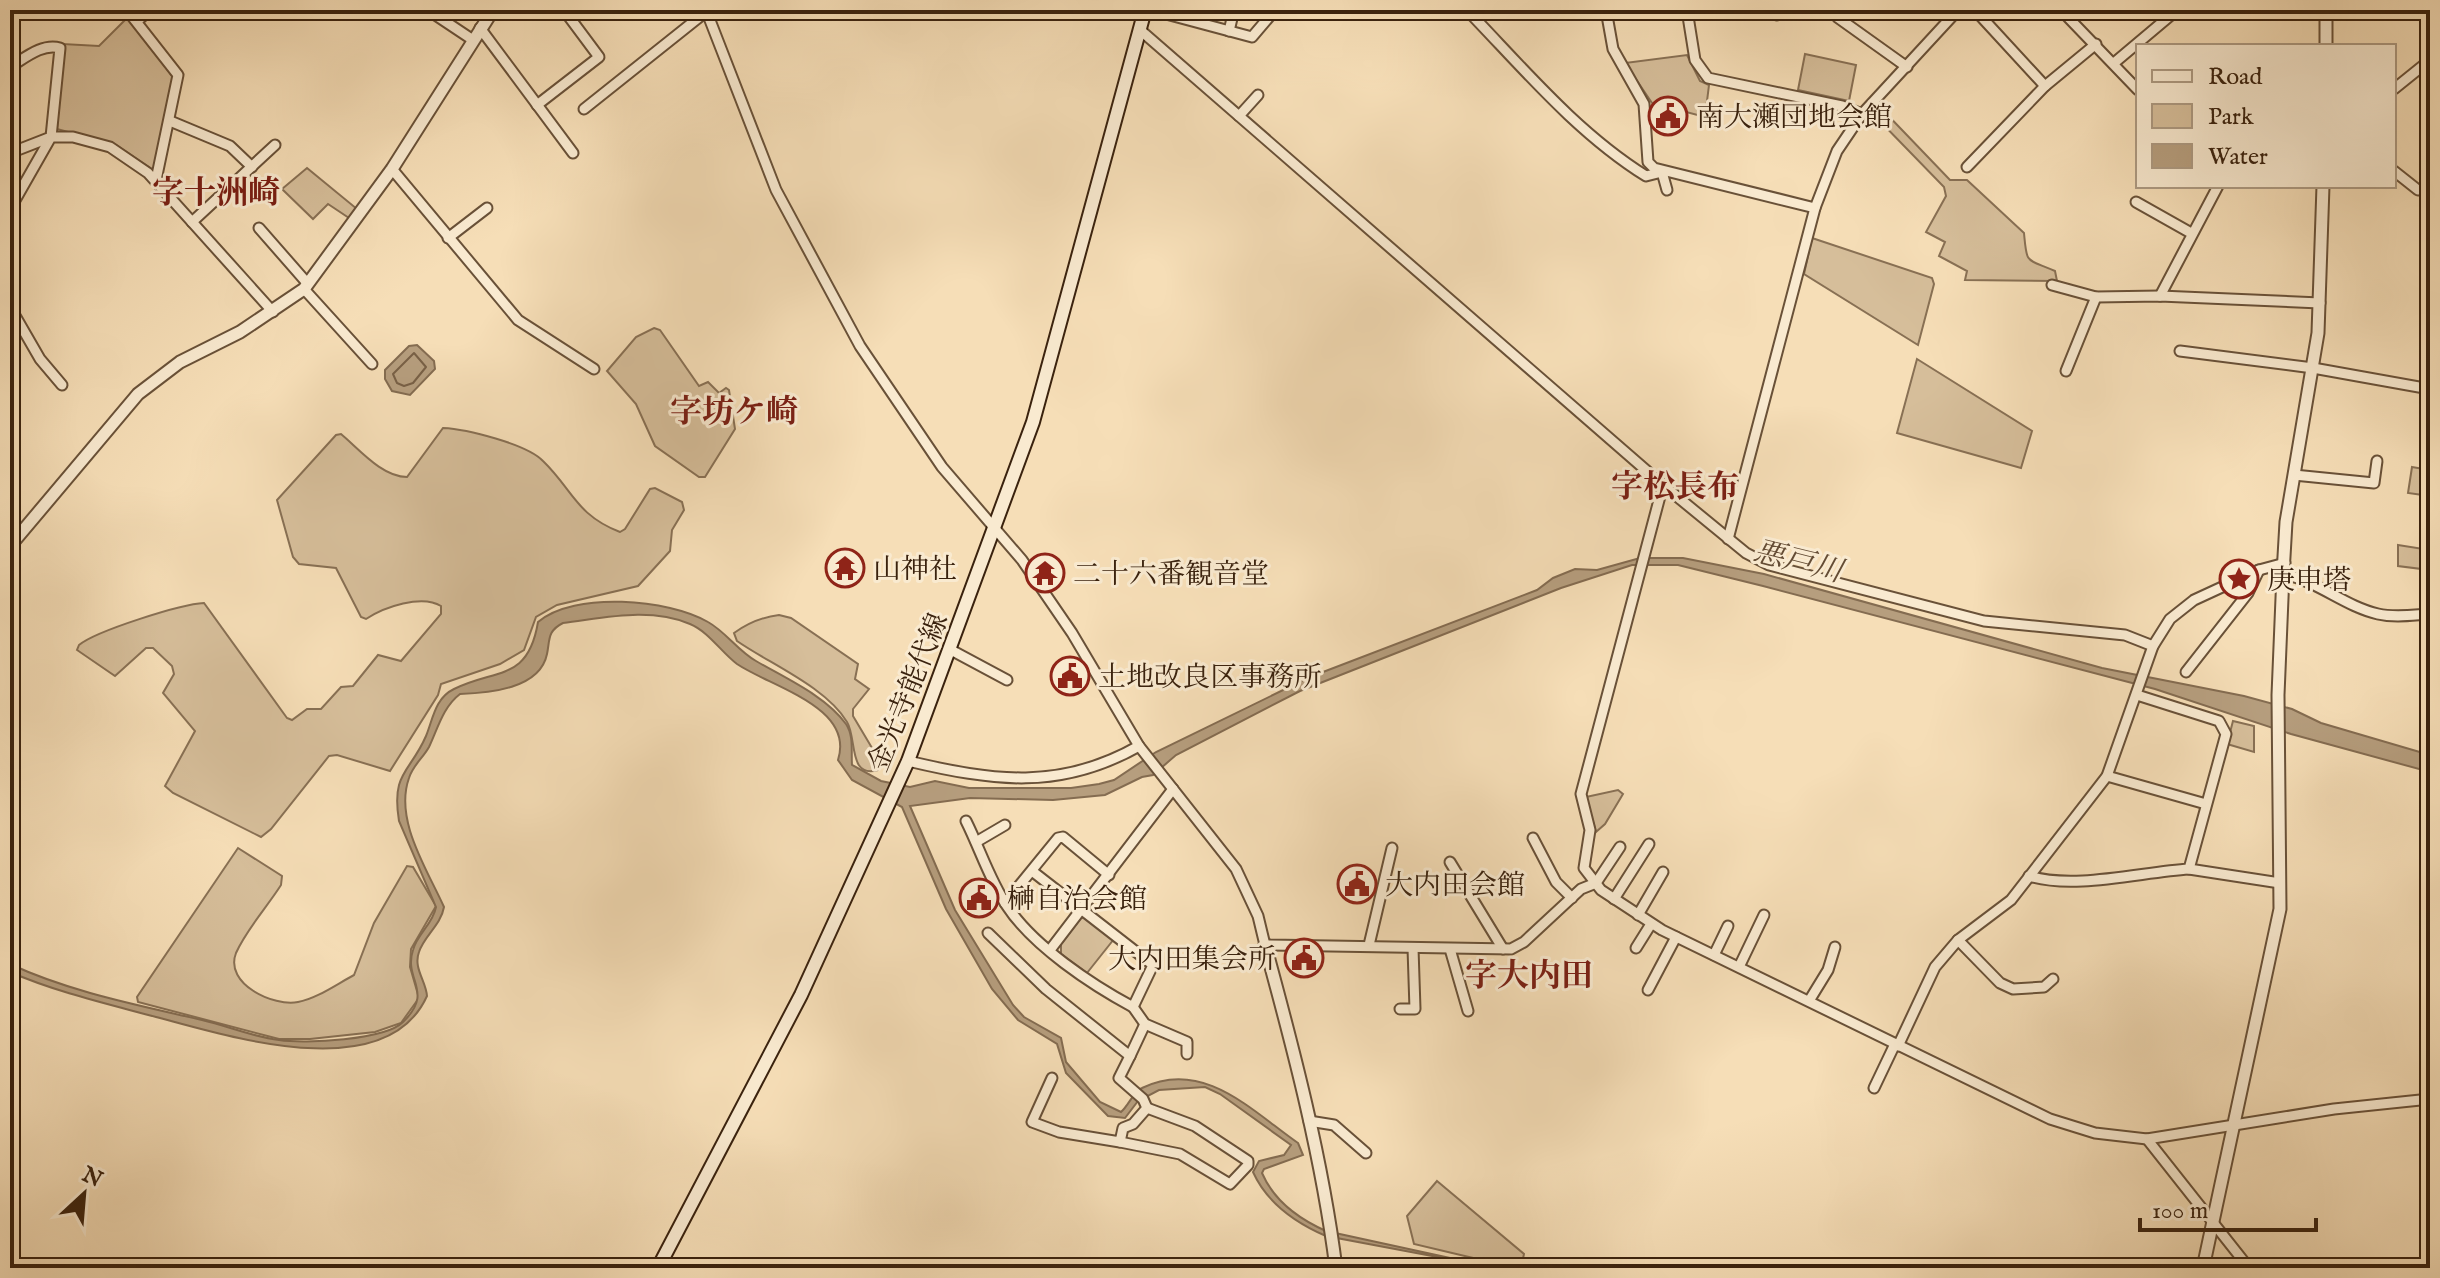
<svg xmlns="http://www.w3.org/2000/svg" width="2440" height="1278" font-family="'IM FELL English','Noto Serif JP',serif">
  <rect width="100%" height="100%" fill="#f6deb7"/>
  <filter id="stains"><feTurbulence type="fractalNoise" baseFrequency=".0025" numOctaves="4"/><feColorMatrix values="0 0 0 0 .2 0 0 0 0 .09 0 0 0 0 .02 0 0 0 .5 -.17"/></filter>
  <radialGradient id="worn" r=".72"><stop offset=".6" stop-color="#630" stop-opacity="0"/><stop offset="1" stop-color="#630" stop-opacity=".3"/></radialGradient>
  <g fill="#d6be9a" stroke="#887054" stroke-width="2">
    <path d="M125 20H131L175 80 155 171 116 145 57 129 63 44 99 46Z"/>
    <path d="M1805 54 1856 65 1849 101 1798 90Z"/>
    <path d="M1687 55 1700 81 1709 85 1705 117 1652 103 1625 63Z"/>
    <path d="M1879 106 1950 180H1967L2024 233C2027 265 2025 258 2055 271L2057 281 1965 280 1967 271 1939 256 1945 242 1926 232 1946 196 1944 187 1872 113Z"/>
    <path d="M307 168 357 209 349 218 328 204 313 219 282 189Z"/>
    <path d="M1812 238 1932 278 1934 284 1918 345 1804 274Z"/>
    <path d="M654 328 660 330 699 386 708 382 719 393 726 388 729 390 735 429 705 477H699L655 446 636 404 607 371 636 337Z"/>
    <path d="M1917 359 2032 431 2021 468 1897 433Z"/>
    <path d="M443 428C466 429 527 444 543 461 573 490 576 515 620 532L625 529 650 489 655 488 682 502 684 510 672 530 670 551 638 586 557 605 536 617 524 650 500 664 441 684 438 695 390 771 337 755 329 756 271 829 261 837 173 793 165 786 195 731 163 693 174 674 172 666 153 648H146L115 676 77 650 79 645C96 631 181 604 204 603L287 718 292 720 307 709H321L341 687 353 686 378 655 401 661 441 614V606C422 594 384 607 366 619L361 617 336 568 299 564 293 557 277 500 336 435 341 434C359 449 382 477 407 477Z"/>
    <path d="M2412 467 2430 470V496L2408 493Z"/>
    <path d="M2398 545 2430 550V570L2398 566Z"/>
    <path d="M779 615 791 618 858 664 855 679 869 689 853 709V716L881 763 878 770C848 779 857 738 847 722 826 687 770 664 737 641L734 633C748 623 762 617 779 615Z"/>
    <path d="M2233 721 2254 726V752L2227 744Z"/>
    <path d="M1618 790 1623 794 1605 824 1596 832 1586 797Z"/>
    <path d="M238 848 282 876 281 885C267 907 246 930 236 953 224 984 274 1007 298 1002 316 999 337 984 354 975L374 923 407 866 413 867 436 906 411 949 410 967 419 998 401 1023 375 1032 310 1039H279L138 1002 137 997Z"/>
    <path d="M1086 917 1114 939 1087 973 1061 954V944L1081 918Z"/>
    <path d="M1437 1181 1524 1254 1521 1268H1499L1490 1262 1414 1244 1407 1216Z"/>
  </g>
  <g fill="#b69e7e" stroke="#846c51" stroke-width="2">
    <path d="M417 345 434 361 435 369 410 395 392 391 385 379V370L409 346Z"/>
    <path d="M1640 558H1683L1764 574 2102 668 2244 696 2292 709 2321 723 2430 755V772L2291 734 2155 689 1763 586 1678 565H1632L1561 588 1300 691 1176 755 1153 775 1142 777 1105 795 1053 800 970 798 910 806 955 910 1013 1005 1024 1017 1061 1038 1066 1062 1100 1102 1121 1112C1129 1105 1133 1092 1142 1088 1203 1058 1252 1111 1298 1143L1303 1155 1264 1169 1262 1173C1274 1201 1299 1219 1326 1231L1496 1268 1326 1236C1296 1223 1267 1203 1253 1172L1259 1161 1284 1155 1291 1145 1220 1094 1205 1087 1159 1090 1138 1101 1125 1118 1108 1116 1066 1073 1057 1044 1018 1020 992 989 946 909 902 807 852 780 838 760C855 707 771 687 737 664 721 652 709 632 690 624 649 607 605 618 563 623 547 631 550 640 547 654 540 689 489 693 460 694 443 707 438 728 429 747 423 758 413 765 409 778 394 820 427 869 444 907 441 925 424 936 419 952 413 968 426 981 427 996 386 1087 228 1036 156 1017 108 1004 56 992 10 972V964C70 992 138 1005 202 1020 228 1026 253 1037 279 1040 305 1044 385 1040 403 1022 435 991 403 980 413 950 417 934 433 924 436 907L399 821C391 772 410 773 426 736 433 719 435 698 454 689 496 668 528 682 538 622 574 591 669 599 708 622 726 632 738 651 756 661 785 678 826 696 846 724 854 736 851 751 852 765L881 781 910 787 935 781 969 788H1071L1099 784 1114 780 1156 752 1310 677 1537 590 1553 578 1575 569 1597 570Z"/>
  </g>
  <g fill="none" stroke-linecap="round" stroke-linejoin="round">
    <path stroke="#786046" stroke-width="2" d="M414 353 426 367 413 383 404 386 397 383 393 374Z"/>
    <g stroke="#695138" stroke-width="13">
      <g id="minor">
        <path d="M127 10 178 75 156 180"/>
        <path d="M428 10 473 40"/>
        <path d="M706 10 776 190 860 346 942 467 1022 560 1072 633 1139 746 1236 869 1258 916 1265 945 1511 949 1524 942 1581 889 1596 883 1620 847"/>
        <path d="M1151 10 1252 37 1275 10"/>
        <path d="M1467 10C1523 68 1577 133 1646 176L1662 172"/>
        <path d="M1606 10 1613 49 1644 104 1648 162 1654 168 1815 208"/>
        <path d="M1687 10 1695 60 1708 78 1842 106 1862 114"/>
        <path d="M1776 10 1777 15"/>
        <path d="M1975 10 2045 86"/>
        <path d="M2061 10 2138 90"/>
        <path d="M1837 17 1907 67"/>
        <path d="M137 21 150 10"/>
        <path d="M480 28 573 153"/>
        <path d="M1139 29 1663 485 1746 553 1769 565 1984 621 2125 635 2153 646"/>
        <path d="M1229 31 1234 10"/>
        <path d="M2114 63 2177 10"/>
        <path d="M10 67C25 58 42 43 60 48L51 137 10 153"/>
        <path d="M2394 89 2430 60"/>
        <path d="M537 105 599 57 564 10"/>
        <path d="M584 109 707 11"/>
        <path d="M1239 116 1258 95"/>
        <path d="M170 121 230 146 252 167"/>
        <path d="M1967 167 2045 86 2096 44"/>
        <path d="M392 169 518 320 594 369"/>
        <path d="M2394 171 2418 190"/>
        <path d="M1662 172 1667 190"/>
        <path d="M2136 202 2191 233"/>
        <path d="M10 209 51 137H73L110 147 148 173 273 312"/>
        <path d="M192 222 275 145"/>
        <path d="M259 228 308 284"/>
        <path d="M448 238 487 208"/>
        <path d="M2052 285 2096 297 2160 296 2320 303"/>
        <path d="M304 289 372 364"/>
        <path d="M2160 296 2218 186"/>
        <path d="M10 307 40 359 62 385"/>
        <path d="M2180 351 2313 368 2430 389"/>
        <path d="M2066 371 2096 297"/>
        <path d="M2294 475 2374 483 2377 461"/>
        <path d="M1663 485 1581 794 1590 830 1584 868 1601 890 1662 930 2050 1119 2095 1133 2147 1139 2334 1109 2430 1099"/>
        <path d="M1728 539 1815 208 1837 151 1862 114 1958 10"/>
        <path d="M2283 574C2318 581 2344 606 2378 614 2395 618 2413 615 2430 614"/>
        <path d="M951 650 1007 680"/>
        <path d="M2186 672 2248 593 2259 570"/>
        <path d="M908 761C993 781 1060 791 1139 746"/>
        <path d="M2107 776 2206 804"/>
        <path d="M966 821C980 849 990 881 1007 906 1033 946 1092 985 1133 1007L1153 965 1032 871"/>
        <path d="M1533 838 1556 882 1572 898"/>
        <path d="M976 842 1005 825"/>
        <path d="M1450 862 1503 949"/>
        <path d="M2189 869 2280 883"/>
        <path d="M2029 876C2074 890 2141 872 2189 869L2226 734 2219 721 2137 695"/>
        <path d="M1614 899 1649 844"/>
        <path d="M1005 903 1058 838 1063 837 1109 875"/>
        <path d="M1638 915 1663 872"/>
        <path d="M988 933 1046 989 1130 1056 1145 1024"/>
        <path d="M1958 940 2000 983 2013 989 2044 987 2053 979"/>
        <path d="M1369 945 1392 848"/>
        <path d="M1636 948 1651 924"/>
        <path d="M1450 949 1468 1011"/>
        <path d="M1050 950 1173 789"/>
        <path d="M1714 955 1728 926"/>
        <path d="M1739 967 1764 915"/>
        <path d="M1648 990 1676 937"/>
        <path d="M1809 1001 1828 970 1835 947"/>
        <path d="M1133 1007 1145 1024 1187 1042V1054"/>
        <path d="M1400 1009H1415L1413 948"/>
        <path d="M1898 1046 1935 967 1958 940 2011 900 2107 776 2153 646 2170 619 2194 600 2259 570 2285 563"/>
        <path d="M1052 1078 1032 1122 1059 1132 1120 1142 1123 1128 1133 1124 1147 1108 1143 1099 1119 1078 1130 1056"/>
        <path d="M1874 1088 1895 1044"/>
        <path d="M1309 1121 1334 1125 1366 1153"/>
        <path d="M2147 1139 2249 1268"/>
        <path d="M1120 1142 1180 1154 1230 1184 1248 1165V1161L1195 1126 1147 1108"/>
      </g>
    </g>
    <g stroke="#695138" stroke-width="15">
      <g id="tertiary">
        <path d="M2326 46V10"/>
        <path d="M10 546 138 394 180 362 240 332 304 289 392 169 493 10"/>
        <path d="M1265 945C1294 1051 1322 1158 1336 1268"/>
        <path d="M2203 1268 2280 909 2278 695 2283 574 2286 522 2318 333 2323 186"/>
      </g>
    </g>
    <g stroke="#3a220e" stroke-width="16">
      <path id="secondary" d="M658 1268 801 995 908 761 1033 422 1145 10"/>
    </g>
    <use href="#minor" stroke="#f9ead0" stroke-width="9"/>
    <use href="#tertiary" stroke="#f9ead0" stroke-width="11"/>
    <use href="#secondary" stroke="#f9ead0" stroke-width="12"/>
  </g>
  <defs>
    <g id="civic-ring" transform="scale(2)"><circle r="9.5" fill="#f9ead0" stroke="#8f2418" stroke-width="1.5"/><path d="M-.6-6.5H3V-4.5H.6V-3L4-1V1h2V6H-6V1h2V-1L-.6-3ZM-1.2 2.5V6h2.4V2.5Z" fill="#8f2418"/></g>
    <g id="temple-ring" transform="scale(2)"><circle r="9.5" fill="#f9ead0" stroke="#8f2418" stroke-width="1.5"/><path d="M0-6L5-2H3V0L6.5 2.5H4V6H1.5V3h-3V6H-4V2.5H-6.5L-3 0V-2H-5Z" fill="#8f2418"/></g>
    <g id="sight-ring" transform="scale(2)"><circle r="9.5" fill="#f9ead0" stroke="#8f2418" stroke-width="1.5"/><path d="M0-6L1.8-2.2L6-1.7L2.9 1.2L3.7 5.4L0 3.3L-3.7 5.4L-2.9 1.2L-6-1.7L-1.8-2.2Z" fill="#8f2418"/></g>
  </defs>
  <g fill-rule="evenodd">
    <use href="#civic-ring" x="1668" y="116"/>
    <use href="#temple-ring" x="845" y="568"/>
    <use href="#temple-ring" x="1045" y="573"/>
    <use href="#sight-ring" x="2239" y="579"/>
    <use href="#civic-ring" x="1070" y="676"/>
    <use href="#civic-ring" x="1357" y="884"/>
    <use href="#civic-ring" x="979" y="898"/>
    <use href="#civic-ring" x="1304" y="958"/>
  </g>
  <g text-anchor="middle" stroke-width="6" stroke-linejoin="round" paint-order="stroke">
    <g font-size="28" fill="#3a220e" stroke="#f9ead0" text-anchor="start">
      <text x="1696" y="126">南大瀬団地会館</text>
      <text x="873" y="578">山神社</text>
      <text x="1073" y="583">二十六番観音堂</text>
      <text x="2267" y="589">庚申塔</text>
      <text x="1098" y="686">土地改良区事務所</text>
      <text x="1385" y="894">大内田会館</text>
      <text x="1007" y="908">榊自治会館</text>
      <text x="1276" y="968" text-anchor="end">大内田集会所</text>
    </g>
    <g font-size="28" fill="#3a220e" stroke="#f9ead0">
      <text transform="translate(907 692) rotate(-68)" y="10">金光寺能代線</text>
    </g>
    <g font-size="30" font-style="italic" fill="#654d35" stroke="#f9ead0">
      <text transform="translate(1798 561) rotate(14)" y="10">悪戸川</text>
    </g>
    <g font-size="32" font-weight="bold" fill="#7a1f14" stroke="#f9ead0">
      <text x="216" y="203">字十洲崎</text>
      <text x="734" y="422">字坊ケ崎</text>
      <text x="1675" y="497">字松長布</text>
      <text x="1529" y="986">字大内田</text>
    </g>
  </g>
  <rect width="2440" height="1278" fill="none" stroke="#f6deb7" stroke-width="40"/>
  <rect x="12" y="12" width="2416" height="1254" fill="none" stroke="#3a220e" stroke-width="4"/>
  <rect x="20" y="20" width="2400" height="1238" fill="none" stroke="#3a220e" stroke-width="2"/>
  <rect x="2136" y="44" width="260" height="144" fill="#f9ead0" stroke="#ad9a82" stroke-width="2"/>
  <rect x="2152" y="70" width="40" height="12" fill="#f9ead0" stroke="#ad9a82" stroke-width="2"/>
  <text x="2208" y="84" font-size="24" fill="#3a220e">Road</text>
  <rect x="2152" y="104" width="40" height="24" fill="#d6be9a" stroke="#ad9a82" stroke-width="2"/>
  <text x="2208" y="124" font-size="24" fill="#3a220e">Park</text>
  <rect x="2152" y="144" width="40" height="24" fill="#b69e7e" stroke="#ad9a82" stroke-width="2"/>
  <text x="2208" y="164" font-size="24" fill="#3a220e">Water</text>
  <g transform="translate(84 1194) rotate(26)" stroke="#f9ead0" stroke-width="6" paint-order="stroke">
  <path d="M0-6L14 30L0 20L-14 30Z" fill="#3a220e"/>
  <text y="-12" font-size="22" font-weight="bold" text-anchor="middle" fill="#3a220e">N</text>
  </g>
  <path d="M2140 1218v12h176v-12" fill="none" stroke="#3a220e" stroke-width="4"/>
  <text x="2152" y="1218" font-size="24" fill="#3a220e" stroke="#f9ead0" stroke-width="6" paint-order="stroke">100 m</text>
  <rect width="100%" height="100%" filter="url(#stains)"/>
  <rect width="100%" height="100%" fill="url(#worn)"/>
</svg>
